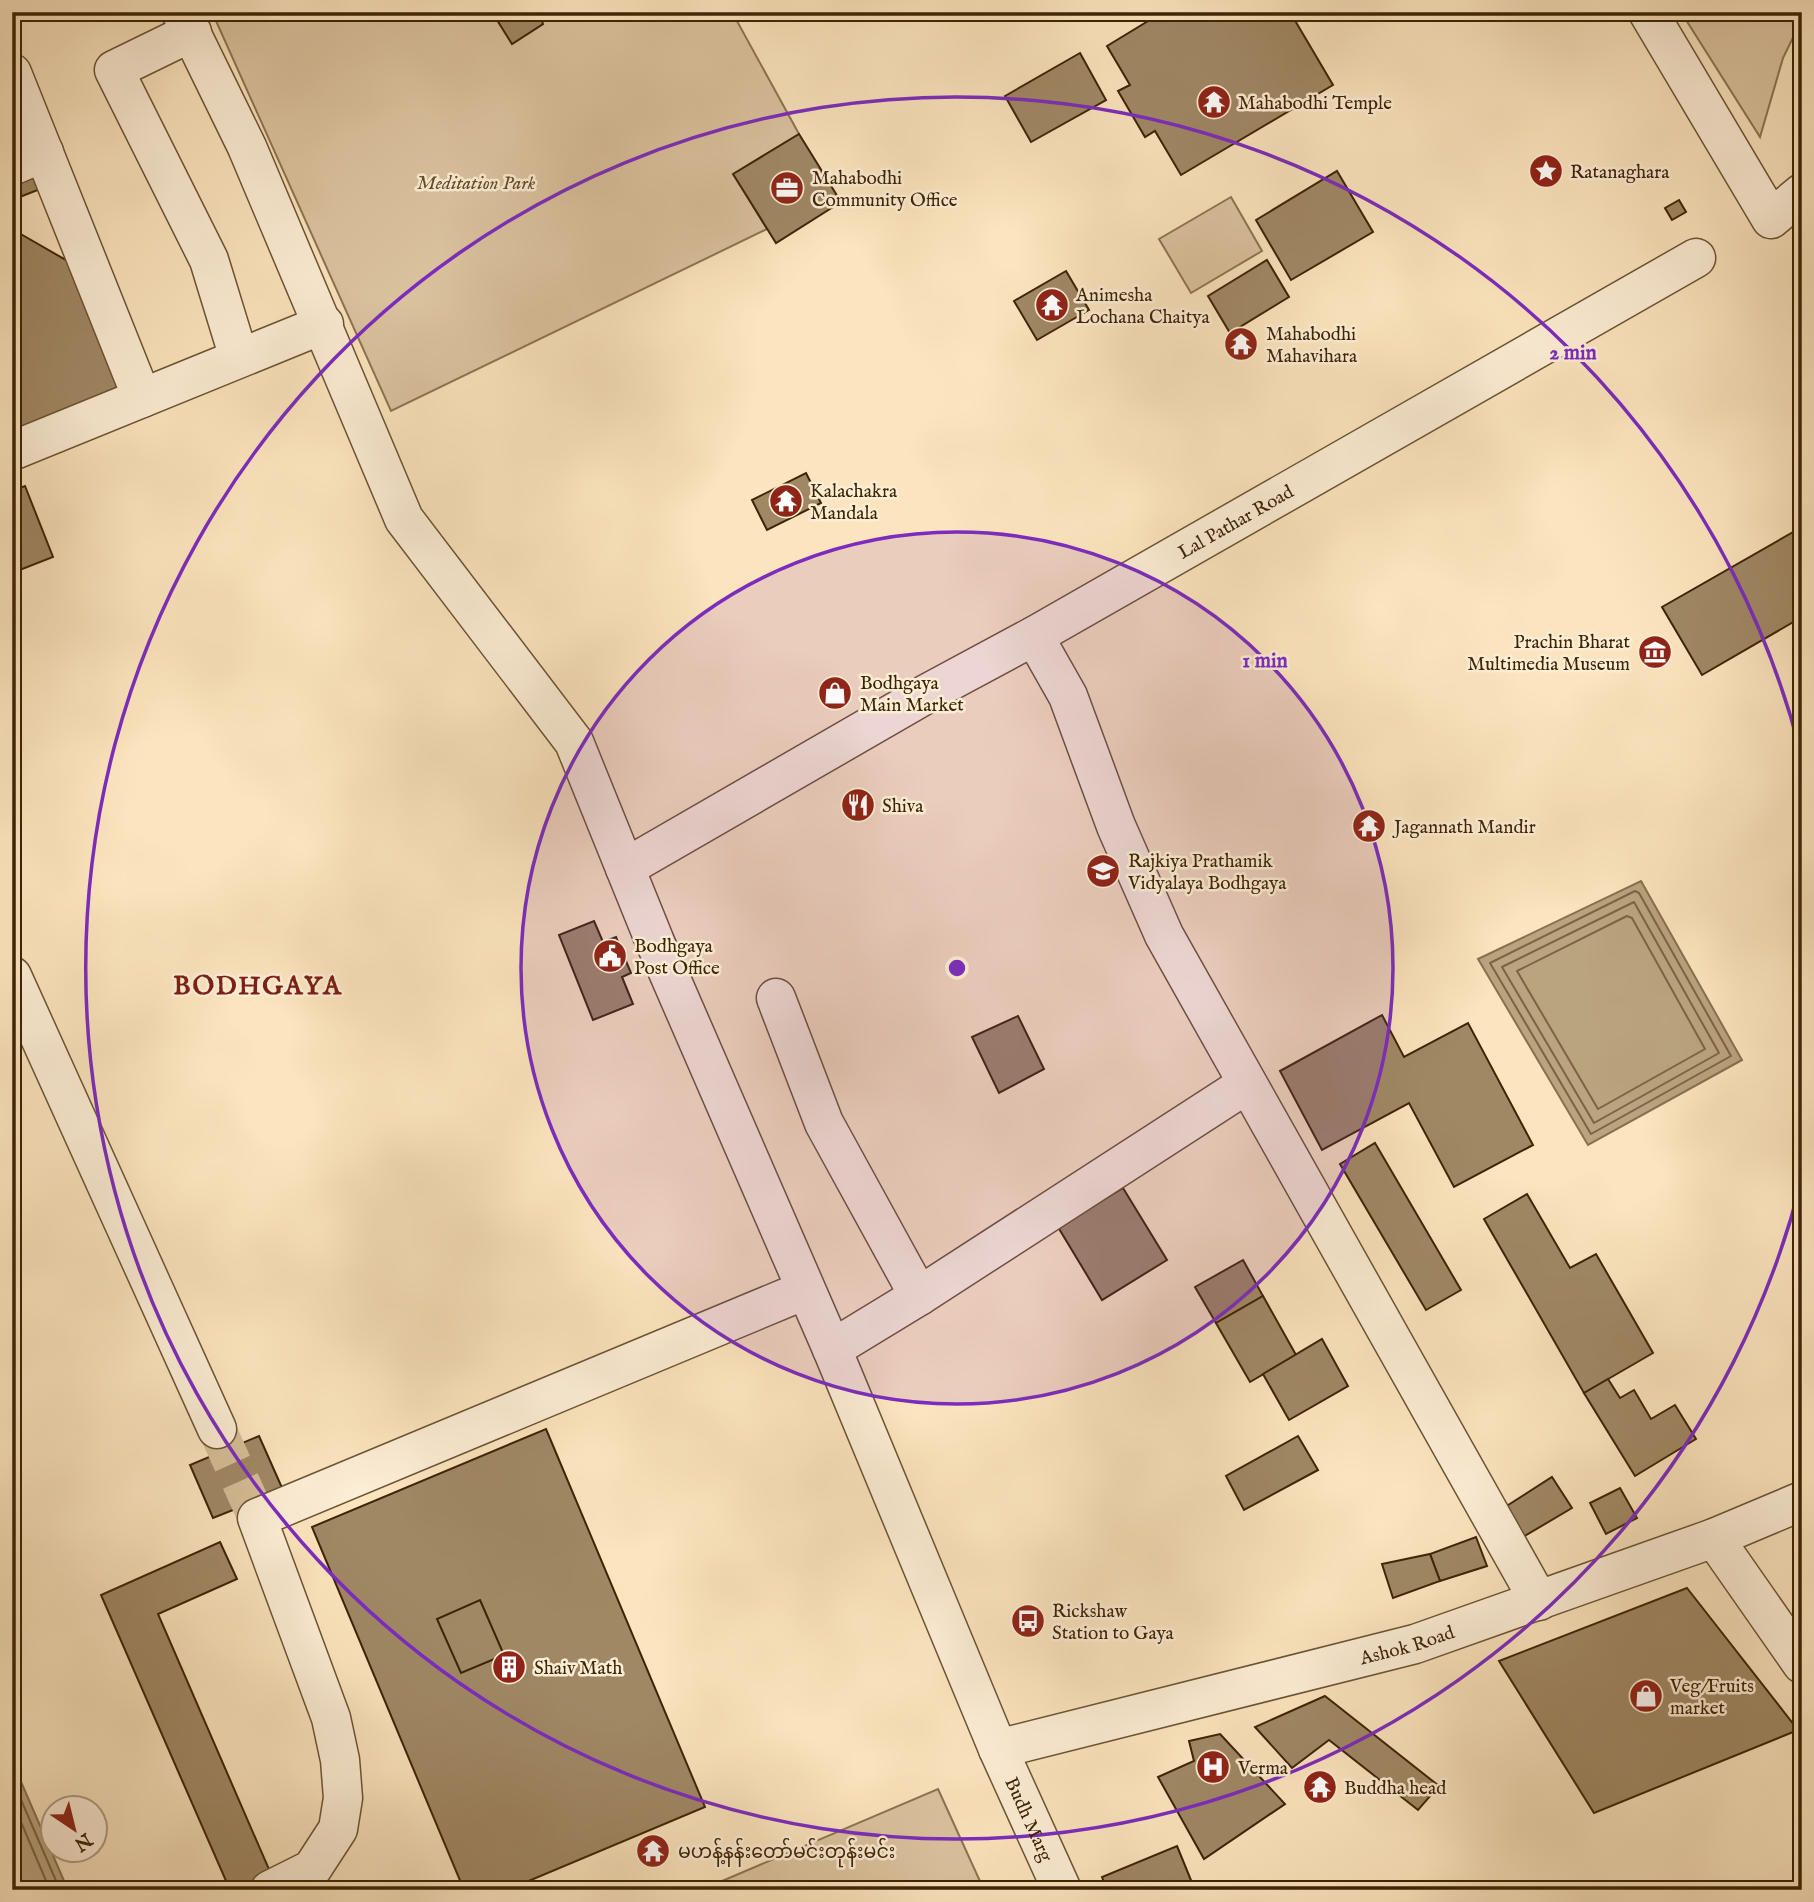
<svg xmlns="http://www.w3.org/2000/svg" width="1814" height="1902" font-family="'IM FELL English','Noto Sans Myanmar',serif">
  <rect width="100%" height="100%" fill="#fbe4be"/>
  <filter id="stains"><feTurbulence type="fractalNoise" baseFrequency=".00286" numOctaves="4"/><feColorMatrix values="0 0 0 0 .2 0 0 0 0 .09 0 0 0 0 .02 0 0 0 .5 -.17"/></filter>
  <radialGradient id="worn" r=".72"><stop offset=".6" stop-color="#630" stop-opacity="0"/><stop offset="1" stop-color="#630" stop-opacity=".3"/></radialGradient>
  <g fill="#dbc39f" stroke="#8c7452" stroke-width="2">
    <path d="M212 12H732L799 134 734 174 767 229 391 411Z"/>
    <path d="M1681 12H1802V19L1783 58 1760 137Z"/>
    <path d="M1231 197 1262 251 1191 293 1159 239Z"/>
    <path d="M938 1789 984 1890H701Z"/>
  </g>
  <g fill="#baa37f" stroke="#88704e" stroke-width="2">
    <path d="M1641 881 1742 1060 1588 1145 1478 959Z"/>
    <path d="M12 1761 68 1890H12Z"/>
  </g>
  <g fill="none" stroke-linecap="round" stroke-linejoin="round">
    <g stroke="#7c6442" stroke-width="2">
      <path d="M1635 891 1639 893 1731 1056 1591 1134 1490 963Z"/>
      <path d="M1634 902 1719 1053 1594 1123 1502 967Z"/>
      <path d="M1627 916 1632 918 1705 1049 1598 1109 1517 971Z"/>
      <path d="M12 1779 60 1890"/>
      <path d="M12 1801 50 1890"/>
    </g>
  </g>
  <g fill="#a08865" stroke="#3d2405" stroke-width="2">
    <path d="M492 12H539L543 24 512 44Z"/>
    <path d="M1163 12H1290L1333 85 1181 175 1155 131 1145 137 1118 91 1130 85 1107 46Z"/>
    <path d="M1080 53 1106 100 1031 142 1005 96Z"/>
    <path d="M799 134 841 202 776 243 733 174Z"/>
    <path d="M37 170 43 188 12 200V181Z"/>
    <path d="M1337 171 1373 232 1291 280 1256 220Z"/>
    <path d="M1679 200 1686 212 1672 220 1665 208Z"/>
    <path d="M12 229 78 267 125 386 12 435Z"/>
    <path d="M1267 260 1289 297 1230 333 1208 296Z"/>
    <path d="M1066 271 1089 310 1037 340 1014 301Z"/>
    <path d="M806 473 821 503 767 530 752 500Z"/>
    <path d="M25 486 53 557 12 573V491Z"/>
    <path d="M1802 527V617L1702 675 1662 607Z"/>
    <path d="M594 921 603 942 616 937 631 973 622 977 633 1004 593 1020 559 935Z"/>
    <path d="M1382 1015 1404 1057 1468 1023 1533 1145 1454 1187 1409 1103 1322 1150 1280 1071Z"/>
    <path d="M1018 1016 1044 1069 999 1093 972 1037Z"/>
    <path d="M1375 1143 1461 1290 1426 1310 1340 1164Z"/>
    <path d="M1123 1188 1167 1260 1102 1300 1058 1227Z"/>
    <path d="M1527 1194 1570 1268 1596 1254 1653 1353 1584 1393 1484 1219Z"/>
    <path d="M1243 1260 1263 1296 1216 1323 1195 1287Z"/>
    <path d="M1263 1296 1296 1355 1250 1382 1216 1323Z"/>
    <path d="M1322 1339 1348 1386 1289 1420 1263 1374Z"/>
    <path d="M1608 1379 1620 1398 1634 1390 1651 1419 1675 1405 1696 1439 1635 1476 1584 1393Z"/>
    <path d="M546 1429 705 1807 507 1890H464L312 1527Z"/>
    <path d="M259 1436 283 1490 213 1518 190 1465Z"/>
    <path d="M1298 1436 1318 1470 1244 1510 1226 1476Z"/>
    <path d="M1552 1477 1572 1508 1523 1537 1505 1507Z"/>
    <path d="M1620 1488 1637 1518 1606 1534 1590 1503Z"/>
    <path d="M1476 1537 1487 1566 1440 1581 1430 1554Z"/>
    <path d="M220 1542 237 1579 158 1614 278 1890H230L101 1595Z"/>
    <path d="M1430 1554 1440 1581 1393 1598 1382 1564Z"/>
    <path d="M1687 1588 1798 1730 1594 1813 1499 1661Z"/>
    <path d="M480 1600 504 1655 461 1673 437 1619Z"/>
    <path d="M1325 1696 1439 1786 1418 1810 1329 1740 1292 1768 1255 1727Z"/>
    <path d="M1220 1734 1285 1804 1204 1859 1158 1777 1194 1761 1189 1741Z"/>
    <path d="M1177 1846 1195 1890H1107L1102 1877Z"/>
  </g>
  <g fill="none" stroke-linecap="round" stroke-linejoin="round">
    <path stroke="#d5be99" stroke-width="38" stroke-dasharray="38 19" stroke-linecap="butt" d="M217 1429 257 1518"/>
    <g stroke="#6c5433" stroke-width="41">
      <g id="minor">
        <path id="s1" d="M181 12 247 147 404 519 574 742 655 942 832 1349 998 1749 1062 1890"/>
        <path d="M1648 12 1771 219 1802 193"/>
        <path d="M192 32 114 70 209 260 239 358"/>
        <path d="M12 73 142 398"/>
        <path d="M12 166 44 152"/>
        <path d="M12 451 324 324"/>
        <path d="M1034 636 1068 696 1116 826 1164 935 1539 1601"/>
        <path id="s2" d="M625 868 928 693 1034 636 1696 258"/>
        <path d="M12 976 217 1429"/>
        <path d="M776 998 824 1123 919 1296"/>
        <path d="M832 1349 919 1296 1247 1084"/>
        <path d="M1714 1538 1802 1664"/>
        <path id="s3" d="M998 1749 1415 1644 1714 1538 1802 1501"/>
        <path d="M270 1890 312 1869 338 1829 343 1798 340 1760 331 1718 257 1518 805 1290"/>
      </g>
    </g>
    <use href="#minor" stroke="#fcedd5" stroke-width="38"/>
  </g>
  <circle cx="957" cy="968" r="436" fill="#7b2cbf" fill-opacity=".12"/>
  <g fill="none" stroke="#7b2cbf" stroke-width="3.5">
    <circle cx="957" cy="968" r="436"/>
    <path d="M1800 1186A871 871 0 1 1 1800 750"/>
  </g>
  <defs>
    <g id="temple-disc" transform="scale(1.75)"><circle r="9.5" fill="#8f2418" stroke="#fcedd5"/><path d="M0-6L5-2H3V0L6.5 2.5H4V6H1.5V3h-3V6H-4V2.5H-6.5L-3 0V-2H-5Z" fill="#fff"/></g>
    <g id="sight-disc" transform="scale(1.75)"><circle r="9.5" fill="#8f2418" stroke="#fcedd5"/><path d="M0-6L1.8-2.2L6-1.7L2.9 1.2L3.7 5.4L0 3.3L-3.7 5.4L-2.9 1.2L-6-1.7L-1.8-2.2Z" fill="#fff"/></g>
    <g id="office-disc" transform="scale(1.75)"><circle r="9.5" fill="#8f2418" stroke="#fcedd5"/><path d="M-6-3h4V-5.5h4V-3h4V5H-6ZM-1-4.5V-3h2v-1.5ZM-6 0V1H6V0Z" fill="#fff"/></g>
    <g id="museum-disc" transform="scale(1.75)"><circle r="9.5" fill="#8f2418" stroke="#fcedd5"/><path d="M0-6L6-3V-2H-6V-3ZM-5-1h2V3h-2ZM-1-1h2V3h-2ZM3-1h2V3H3ZM-6 4H6V6H-6Z" fill="#fff"/></g>
    <g id="shop-disc" transform="scale(1.75)"><circle r="9.5" fill="#8f2418" stroke="#fcedd5"/><path d="M-5-2.5h2.3a2.7 3.5 0 0 1 5.4 0H5L5.5 6h-11ZM-1.5-2.5h3a1.5 2.3 0 0 0-3 0Z" fill="#fff"/></g>
    <g id="restaurant-disc" transform="scale(1.75)"><circle r="9.5" fill="#8f2418" stroke="#fcedd5"/><path d="M-5-6h1v4h1v-4h1v4h1v-4h1v5L-1.5 .5V6h-2V.5L-5-1ZM5-6V6H3V1.5H1.5Q1.5-4 5-6Z" fill="#fff"/></g>
    <g id="school-disc" transform="scale(1.75)"><circle r="9.5" fill="#8f2418" stroke="#fcedd5"/><path d="M0-5L7-2L0 1L-7-2ZM-4 1L0 2.5L4 1V4Q0 6-4 4Z" fill="#fff"/></g>
    <g id="civic-disc" transform="scale(1.75)"><circle r="9.5" fill="#8f2418" stroke="#fcedd5"/><path d="M-.6-6.5H3V-4.5H.6V-3L4-1V1h2V6H-6V1h2V-1L-.6-3ZM-1.2 2.5V6h2.4V2.5Z" fill="#fff"/></g>
    <g id="bus-disc" transform="scale(1.75)"><circle r="9.5" fill="#8f2418" stroke="#fcedd5"/><path d="M-5-6H5V4H4V6H2V4H-2V6H-4V4H-5ZM-3.5-4V0h7V-4ZM-3.5 1.2v1.5H-2V1.2ZM2 1.2v1.5H3.5V1.2Z" fill="#fff"/></g>
    <g id="building-disc" transform="scale(1.75)"><circle r="9.5" fill="#8f2418" stroke="#fcedd5"/><path d="M-4-6H4V6H1V3H-1V6H-4ZM-2.5-4.3h1.7v1.8h-1.7ZM.8-4.3h1.7v1.8H.8ZM-2.5-1h1.7V.8h-1.7ZM.8-1h1.7V.8H.8Z" fill="#fff"/></g>
    <g id="hospital-disc" transform="scale(1.75)"><circle r="9.5" fill="#8f2418" stroke="#fcedd5"/><path d="M-5-5h3v3.5h4V-5h3V5h-3V1.5h-4V5h-3Z" fill="#fff"/></g>
  </defs>
  <g fill-rule="evenodd">
    <use href="#temple-disc" x="1214" y="102"/>
    <use href="#sight-disc" x="1546" y="171"/>
    <use href="#office-disc" x="787" y="188"/>
    <use href="#temple-disc" x="1052" y="305"/>
    <use href="#temple-disc" x="1241" y="344"/>
    <use href="#temple-disc" x="786" y="501"/>
    <use href="#museum-disc" x="1655" y="652"/>
    <use href="#shop-disc" x="835" y="693"/>
    <use href="#restaurant-disc" x="858" y="805"/>
    <use href="#temple-disc" x="1369" y="826"/>
    <use href="#school-disc" x="1103" y="871"/>
    <use href="#civic-disc" x="610" y="956"/>
    <use href="#bus-disc" x="1028" y="1621"/>
    <use href="#building-disc" x="509" y="1667"/>
    <use href="#shop-disc" x="1646" y="1696"/>
    <use href="#hospital-disc" x="1213" y="1767"/>
    <use href="#temple-disc" x="1320" y="1787"/>
    <use href="#temple-disc" x="653" y="1851"/>
  </g>
  <g text-anchor="middle" stroke-width="5" stroke-linejoin="round" paint-order="stroke">
    <g font-size="19" fill="#3d2405" stroke="#fcedd5" text-anchor="start">
      <text x="1238" y="109">Mahabodhi Temple</text>
      <text x="1570" y="178">Ratanaghara</text>
      <text x="812" y="184">Mahabodhi<tspan x="812" dy="22">Community Office</tspan></text>
      <text x="1076" y="301">Animesha<tspan x="1076" dy="22">Lochana Chaitya</tspan></text>
      <text x="1266" y="340">Mahabodhi<tspan x="1266" dy="22">Mahavihara</tspan></text>
      <text x="810" y="497">Kalachakra<tspan x="810" dy="22">Mandala</tspan></text>
      <text x="1630" y="648" text-anchor="end">Prachin Bharat<tspan x="1630" dy="22">Multimedia Museum</tspan></text>
      <text x="860" y="689">Bodhgaya<tspan x="860" dy="22">Main Market</tspan></text>
      <text x="882" y="812">Shiva</text>
      <text x="1394" y="833">Jagannath Mandir</text>
      <text x="1128" y="867">Rajkiya Prathamik<tspan x="1128" dy="22">Vidyalaya Bodhgaya</tspan></text>
      <text x="634" y="952">Bodhgaya<tspan x="634" dy="22">Post Office</tspan></text>
      <text x="1052" y="1617">Rickshaw<tspan x="1052" dy="22">Station to Gaya</tspan></text>
      <text x="534" y="1674">Shaiv Math</text>
      <text x="1670" y="1692">Veg/Fruits<tspan x="1670" dy="22">market</tspan></text>
      <text x="1238" y="1774">Verma</text>
      <text x="1344" y="1794">Buddha head</text>
      <text x="678" y="1858">မဟန့်နန်းတော်မင်းတုန်းမင်း</text>
    </g>
    <g font-size="19" font-style="italic" fill="#644c2c" stroke="#fcedd5">
      <text x="476" y="189">Meditation Park</text>
    </g>
    <g font-size="19" fill="#3d2405" stroke="#fcedd5">
      <text dy="7" stroke="none"><textPath href="#s2" startOffset="702">Lal Pathar Road</textPath></text>
      <text dy="7" stroke="none"><textPath href="#s3" startOffset="422">Ashok Road</textPath></text>
      <text dy="7" stroke="none"><textPath href="#s1" startOffset="2004">Budh Marg</textPath></text>
    </g>
    <g font-size="26" font-weight="bold" letter-spacing="2" fill="#7a1f14" stroke="#fcedd5">
      <text x="258" y="994">BODHGAYA</text>
    </g>
  </g>
  <circle cx="957" cy="968" r="10" fill="#7b2cbf" stroke="#fcedd5" stroke-width="3.5"/>
  <g font-size="21" text-anchor="middle" font-weight="bold" fill="#7b2cbf" stroke="#fcedd5" stroke-width="5" stroke-linejoin="round" paint-order="stroke">
    <text x="1573" y="359">2 min</text>
    <text x="1265" y="667">1 min</text>
  </g>
  <rect width="1814" height="1902" fill="none" stroke="#fbe4be" stroke-width="42"/>
  <rect x="14" y="14" width="1786" height="1874" fill="none" stroke="#3d2405" stroke-width="3.5"/>
  <rect x="21" y="21" width="1772" height="1860" fill="none" stroke="#3d2405" stroke-width="2"/>
  <g transform="translate(74 1829) rotate(145)"><circle r="33" fill="#fcedd5" stroke="#b09d82" stroke-width="2"/>
  <path d="M0-5L12 26L0 18L-12 26Z" fill="#8f2418"/>
  <text y="-10" font-size="19" font-weight="bold" text-anchor="middle" fill="#3d2405">N</text>
  </g>
  <rect width="100%" height="100%" filter="url(#stains)"/>
  <rect width="100%" height="100%" fill="url(#worn)"/>
</svg>
